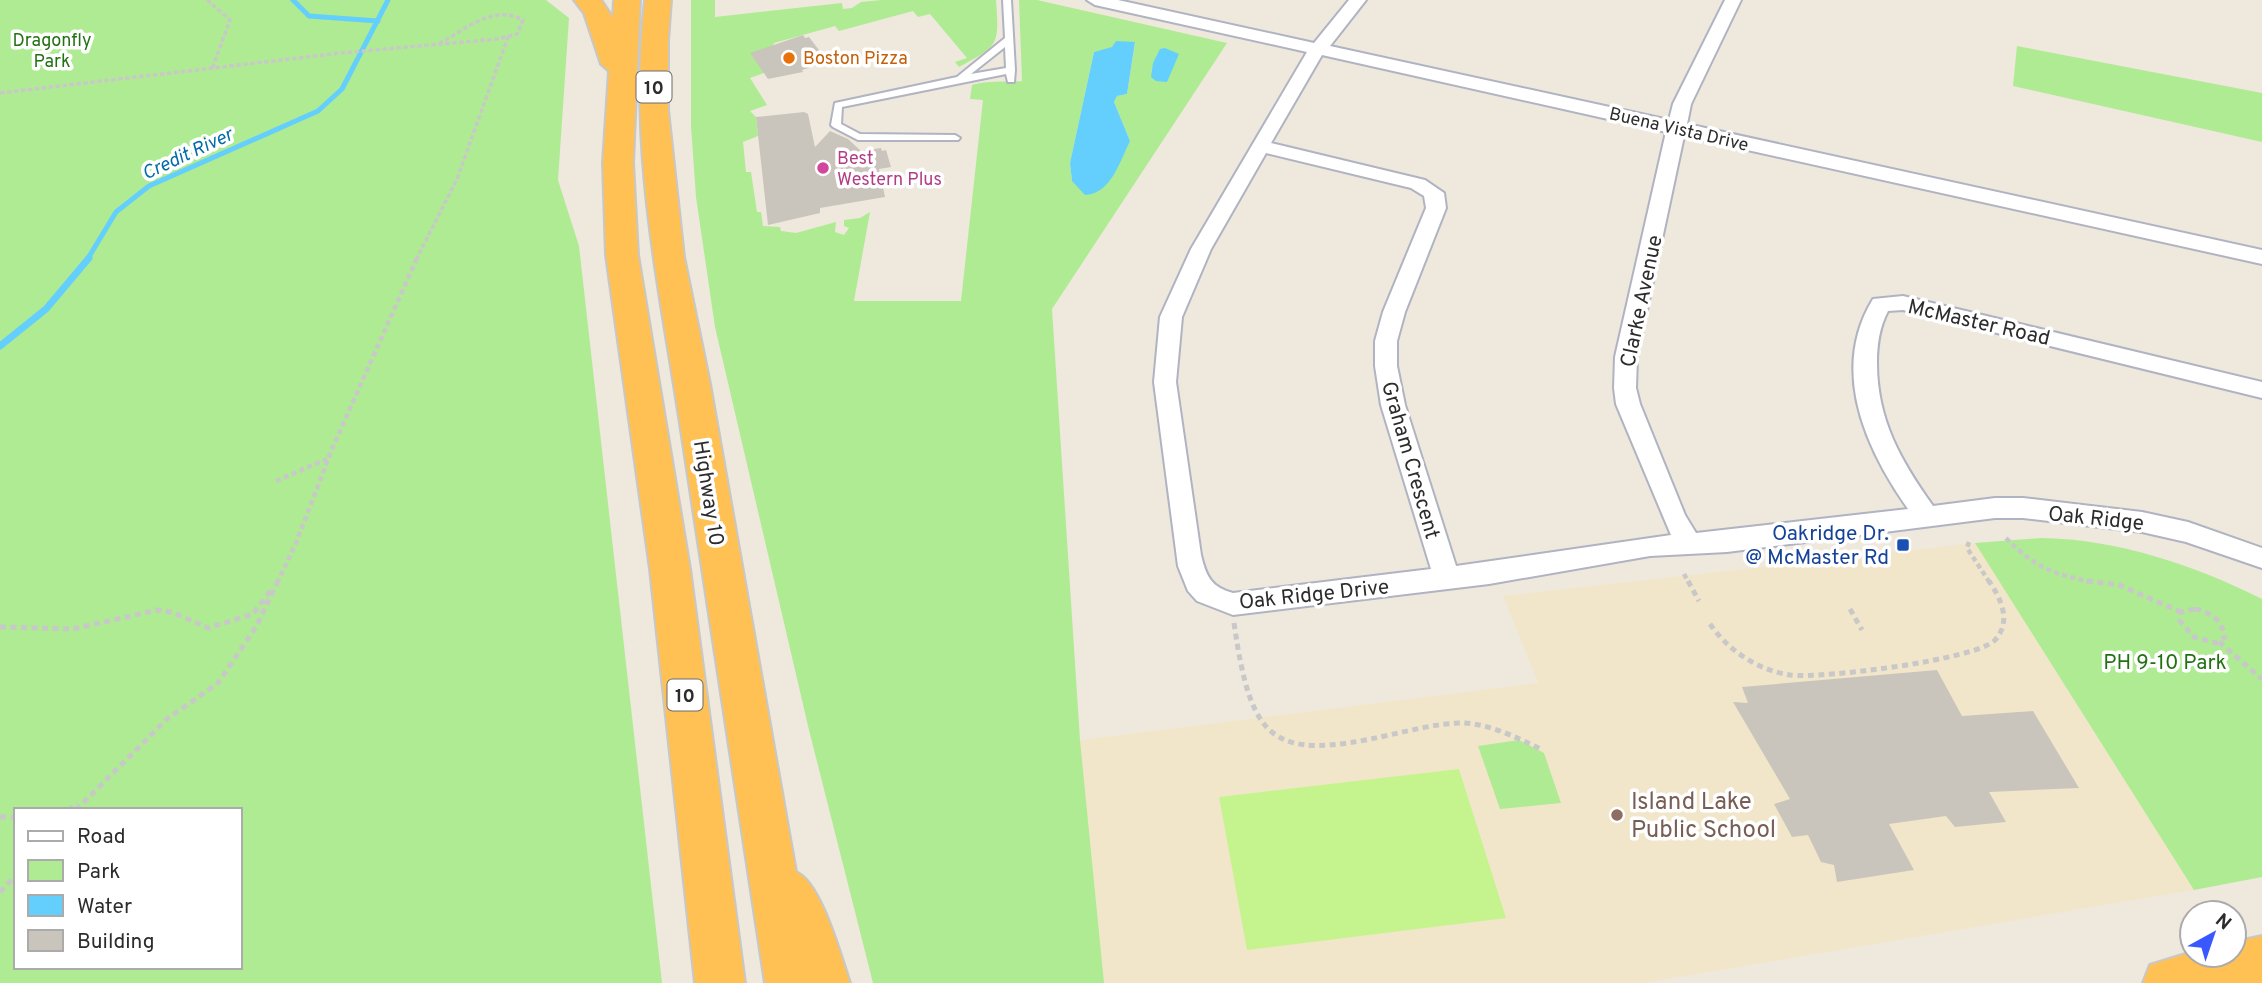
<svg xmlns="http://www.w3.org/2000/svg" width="2262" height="983" font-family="Overpass,sans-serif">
  <rect width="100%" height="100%" fill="#efe8dd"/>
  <path fill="#f2e6ca" d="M1975 543 2194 890 1643 983H1104L1080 740 1538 683 1503 596Z"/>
  <g fill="#afeb93" fill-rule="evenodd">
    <path d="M0 0H546L569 18 558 180 579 246 662 983H0ZM16 810H240V967H16Z"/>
    <path d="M691 0H715V17L842 3 843 9 852 8 861 2 881 0H996C999 45 1000 45 959 67L955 62 967 58 930 14 918 17 913 11 839 31 835 26 774 43 764 73 750 78 767 105 750 111 756 117 758 136 743 142 746 172H751L757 212H761L763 226 780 227 781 231 796 233 836 222 835 232 844 235 849 228 844 226V220L860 218 870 212 854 301H961L983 100 970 99 972 85C990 80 1003 82 1022 81L1019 0H1037L1227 43 1052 309 1080 740 1104 983H873L809 730 715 327 696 197 691 126ZM1135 43 1127 94 1117 96 1114 102 1130 141 1072 181 1070 163 1094 52Z"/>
    <path d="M2017 46 2262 93V142L2013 86Z"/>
    <path d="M2041 538C2117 539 2194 565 2262 599V877L2194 890 1975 543Z"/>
    <path d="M1519 740 1544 753 1561 803 1500 809 1478 746Z"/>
  </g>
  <path fill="#c5f48e" d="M1459 769 1506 918 1247 950 1219 797Z"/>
  <g fill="#64cffc">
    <path d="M1116 41 1135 42 1127 94 1117 96 1114 102 1130 141C1120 161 1111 194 1085 195L1072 181 1070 163 1094 52 1112 47Z"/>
    <path d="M1165 48 1179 54 1167 82 1156 81 1151 77 1153 63 1160 49Z"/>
  </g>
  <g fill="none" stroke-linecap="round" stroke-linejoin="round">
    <g stroke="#64cffc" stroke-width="5">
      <path d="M293 0 309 16 378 21"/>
      <path d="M87 260 116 212 149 186 318 111 342 89 388 0"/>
    </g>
    <path stroke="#64cffc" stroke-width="7" d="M0 346 46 309 89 258"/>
  </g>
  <g fill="#cac5bc">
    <path d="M803 35 805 38 809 37 828 62 802 70 803 72 768 79 750 53Z"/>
    <path d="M804 112 808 114 815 147 830 131 848 139 861 151 881 148 882 151 886 150 891 167 879 169 885 197 820 208V213L768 225 756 117Z"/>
    <path d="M1937 670 1962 716 2033 711 2079 788 1989 792 2006 822 1955 827 1946 816 1889 824 1914 870 1837 882 1834 865 1821 862 1808 835 1792 837 1774 804 1790 799 1733 702 1748 703 1742 687Z"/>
  </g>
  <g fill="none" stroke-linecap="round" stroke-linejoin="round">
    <g stroke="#b0b3c1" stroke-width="4">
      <path id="service" d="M1003 0H1011L1015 70 1014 82H1008L1006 74 842 107 841 124 860 134 955 135 960 138 958 140H858L833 127 831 125 835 103 957 77 1005 38ZM1005 47 1006 68 971 74Z"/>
    </g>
    <g stroke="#b0b3c1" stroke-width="4">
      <path id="minor" d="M1087 0H1118L1314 43 1349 0H1366L1330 46 1669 120 1673 104 1725 0H1741L1691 104 1687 124 2262 250V264L1684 136 1637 357 1636 388 1640 404 1685 515 1696 533 1908 509C1865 448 1830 369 1873 299L1903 296 2262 382V398L1903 310 1888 311C1879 328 1877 345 1877 363 1877 420 1901 461 1933 506L1995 498H2023L2142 512 2188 522 2262 548V568L2186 542 2142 532 2023 518H1995L1727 552 1650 556 1489 584 1233 615 1197 601 1188 591 1178 566 1154 382 1160 317 1191 249 1307 52 1095 5ZM1322 55 1666 132 1615 357 1614 388 1616 404 1671 535 1456 566 1405 405 1397 366V341L1405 312 1446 208 1444 193 1425 180 1271 143ZM1266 153 1411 188 1424 196 1426 208 1383 312 1375 341V366L1381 405 1431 569 1233 593C1211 587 1206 576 1201 555L1176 382 1182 317 1211 249Z"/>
    </g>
    <g stroke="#c8c8c8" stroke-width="4">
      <g id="trunk">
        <path d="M574 0H601L613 18 614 0H640L633 163 638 255 690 569 745 983H695L650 569 606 255 603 163 609 71 601 64 584 13Z"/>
        <path d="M645 0H671L668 40V110L684 257 710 384 796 872C821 882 841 957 850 983H765C737 799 709 614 681 430 659 284 628 149 645 0Z"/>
        <path d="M2262 936V983H2143L2150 965 2192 952V955H2234V942Z"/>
      </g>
    </g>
    <g stroke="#c8c8c8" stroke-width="3.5" stroke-dasharray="4.5 2.5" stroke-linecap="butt">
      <path d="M207 0 230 20 212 69"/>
      <path d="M0 93 341 53 497 39 517 34 523 20C492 4 467 29 440 43"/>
      <path d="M416 260 457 179 508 37"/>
    </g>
    <g stroke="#c8c8c8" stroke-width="4.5" stroke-dasharray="5 3.5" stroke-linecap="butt">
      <path d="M276 481 327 459"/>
      <path d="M2006 538C2038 570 2052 573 2095 583"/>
      <path d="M1969 542 1967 548 1990 583"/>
      <path d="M1684 574 1689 583"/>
      <path d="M277 583 296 543 332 449 417 258"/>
    </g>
    <g stroke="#c8c8c8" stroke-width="5" stroke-dasharray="6 4.5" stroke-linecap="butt">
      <path d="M1688 581 1699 601"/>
      <path d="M2087 581 2119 585 2181 612"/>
      <path d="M1850 609 1862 630"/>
      <path d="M2195 609C2211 612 2222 621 2225 637L2216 643 2194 637 2180 621 2181 612Z"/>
      <path d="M1234 623C1251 741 1271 762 1389 735 1413 730 1438 723 1463 723 1491 724 1517 738 1543 750"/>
      <path d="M1710 624C1728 650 1757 670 1790 675 1820 679 1976 660 1995 640 2012 621 2001 599 1989 581"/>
      <path d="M0 627 73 629 157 610 172 612 208 628 253 614 271 590"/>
      <path d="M2219 642 2262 679"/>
      <path d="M68 810 78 804"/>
      <path d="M76 810 167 719 218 683 256 627 278 581"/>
      <path d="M0 817H16"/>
      <path d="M0 892 16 875"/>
    </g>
    <use href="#service" fill="#fff" fill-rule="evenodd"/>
    <use href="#minor" fill="#fff" fill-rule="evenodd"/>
    <use href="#trunk" fill="#ffc054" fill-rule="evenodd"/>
  </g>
  <circle fill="#e8710a" stroke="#fff" stroke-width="2.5" cx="789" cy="58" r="7"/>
  <circle fill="#d1479c" stroke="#fff" stroke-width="2.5" cx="823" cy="168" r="7"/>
  <rect fill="#1a4fb4" stroke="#fff" stroke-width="2.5" x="1896" y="538" width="14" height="14" rx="3.5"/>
  <circle fill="#8d6e63" stroke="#fff" stroke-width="2.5" cx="1617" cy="815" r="7"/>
  <g text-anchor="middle" stroke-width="7" stroke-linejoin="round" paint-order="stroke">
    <g font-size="18" fill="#237212" stroke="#fff">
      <text x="52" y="46">Dragonfly<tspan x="52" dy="21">Park</tspan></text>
    </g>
    <g font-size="18" fill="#c56008" stroke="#fff" text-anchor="start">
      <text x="803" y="64">Boston Pizza</text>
    </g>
    <g font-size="18" fill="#2c2c2c" stroke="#fff">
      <text transform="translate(1679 129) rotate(13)" y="6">Buena Vista Drive</text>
    </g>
    <g font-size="18" fill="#b23c85" stroke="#fff" text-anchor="start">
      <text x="837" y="164">Best<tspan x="837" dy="21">Western Plus</tspan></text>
    </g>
    <g fill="#fff" stroke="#6b6b6b" stroke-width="2">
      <rect x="636.5" y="71.5" width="35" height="31" rx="5"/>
      <rect x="667.5" y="679.5" width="35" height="31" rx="5"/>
    </g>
    <g font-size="19" font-weight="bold" fill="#2c2c2c">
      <text x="654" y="94">10</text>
      <text x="685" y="702">10</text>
    </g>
    <g font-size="19" font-style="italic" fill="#006bab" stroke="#fff">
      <text transform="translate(187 153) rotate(-25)" y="7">Credit River</text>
    </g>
    <g font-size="21" fill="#2c2c2c" stroke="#fff">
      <text transform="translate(1641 301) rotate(-78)" y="7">Clarke Avenue</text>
      <text transform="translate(1979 322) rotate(13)" y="7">McMaster Road</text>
      <text transform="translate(1411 460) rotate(74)" y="7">Graham Crescent</text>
      <text transform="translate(709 493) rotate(81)" y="7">Highway 10</text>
      <text transform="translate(2096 518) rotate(6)" y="7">Oak Ridge</text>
      <text transform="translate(1314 594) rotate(-6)" y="7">Oak Ridge Drive</text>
    </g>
    <g font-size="21" fill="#164399" stroke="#fff" text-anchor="end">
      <text x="1889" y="540">Oakridge Dr.<tspan x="1889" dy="24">@ McMaster Rd</tspan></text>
    </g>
    <g font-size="21" fill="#237212" stroke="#fff">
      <text x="2165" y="669">PH 9-10 Park</text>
    </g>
    <g font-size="24" fill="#785e54" stroke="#fff" text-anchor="start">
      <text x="1631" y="809">Island Lake<tspan x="1631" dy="28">Public School</tspan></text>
    </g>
  </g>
  <rect x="14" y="808" width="228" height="161" fill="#ffffff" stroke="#ababab" stroke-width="2"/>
  <rect x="28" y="831" width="35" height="10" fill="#ffffff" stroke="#ababab" stroke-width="2"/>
  <text x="77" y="843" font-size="21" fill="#2c2c2c">Road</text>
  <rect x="28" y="860" width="35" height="21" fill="#afeb93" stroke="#ababab" stroke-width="2"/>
  <text x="77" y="878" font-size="21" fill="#2c2c2c">Park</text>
  <rect x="28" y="895" width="35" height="21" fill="#64cffc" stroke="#ababab" stroke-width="2"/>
  <text x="77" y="913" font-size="21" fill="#2c2c2c">Water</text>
  <rect x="28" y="930" width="35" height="21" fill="#cac5bc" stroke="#ababab" stroke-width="2"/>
  <text x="77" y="948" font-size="21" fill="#2c2c2c">Building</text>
  <g transform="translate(2213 934) rotate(40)"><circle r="33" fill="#ffffff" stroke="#ababab" stroke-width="2"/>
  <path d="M0-5L12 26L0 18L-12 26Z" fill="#3958ff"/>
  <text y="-10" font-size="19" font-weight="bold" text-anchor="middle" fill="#2c2c2c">N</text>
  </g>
</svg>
